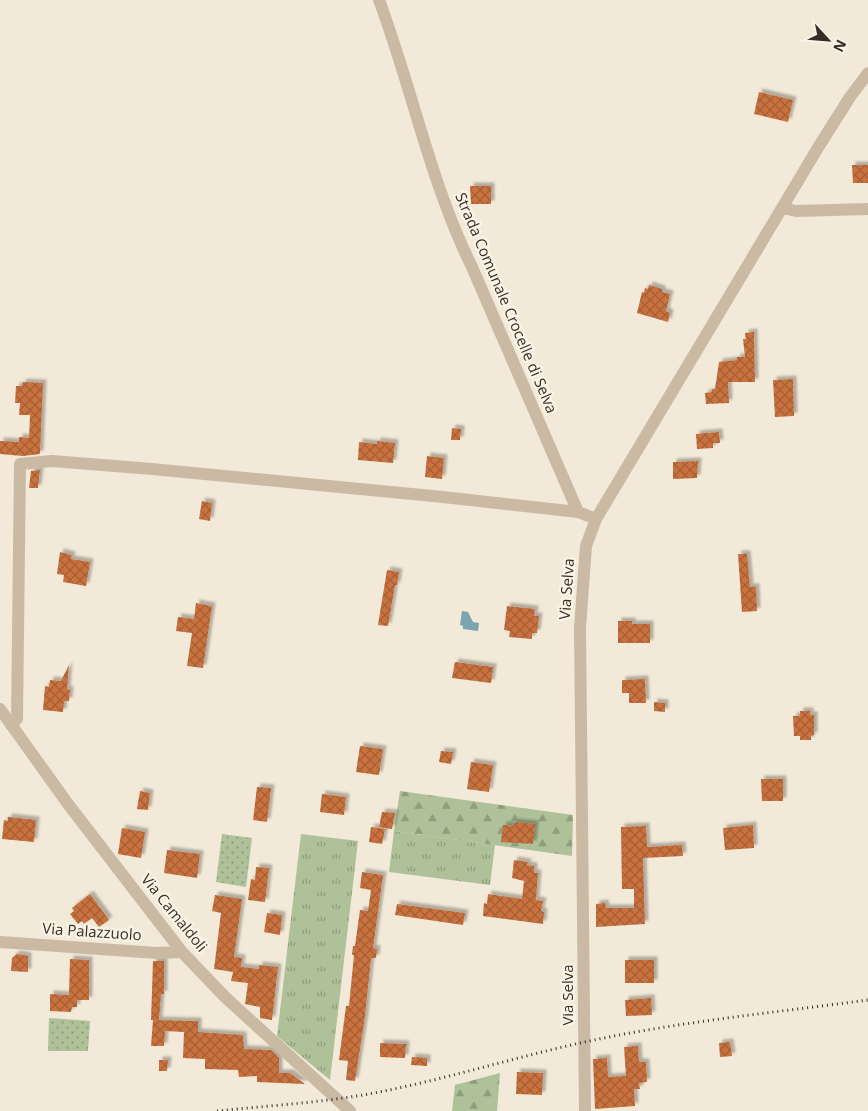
<svg xmlns="http://www.w3.org/2000/svg" width="868" height="1111" font-family="'Open Sans',sans-serif">
  <defs>
    <pattern id="grass-tufts" width="24" height="20" patternUnits="userSpaceOnUse" patternTransform="scale(1.25)"><rect width="24" height="20" fill="#aec198"/><path d="M3 7l-1-3M5 7V3M7 7l1-3M15 17l-1-3M17 17v-4M19 17l1-3" fill="none" stroke="#8e9d7c"/></pattern>
    <pattern id="forest-firs" width="22" height="20" patternUnits="userSpaceOnUse" patternTransform="scale(1.25)"><rect width="22" height="20" fill="#aec198"/><path d="M5 1l3.5 6h-7zM16 11l3.5 6h-7z" fill="#8e9d7c"/></pattern>
    <pattern id="garden-dots" width="8" height="8" patternUnits="userSpaceOnUse" patternTransform="scale(1.25)"><rect width="8" height="8" fill="#aec198"/><path d="M2 2h.1M6 6h.1" fill="none" stroke="#8e9d7c" stroke-width="1.8" stroke-linecap="round"/></pattern>
    <pattern id="building-cross-hatch" width="8" height="8" patternUnits="userSpaceOnUse" patternTransform="scale(1.25)"><rect width="8" height="8" fill="#ca723e"/><path d="M0 0l8 8M0 8l8-8" fill="none" stroke="#a55e34"/></pattern>
    <filter id="shadow"><feDropShadow dx="3.5" dy="-3.5" stdDeviation="1" flood-color="#0004"/></filter>
  </defs>
  <rect width="100%" height="100%" fill="#f2e9d8"/>
  <g fill="url(#grass-tufts)">
    <path d="M394 831 495 845 490 885 389 872Z"/>
    <path d="M301 834 358 841 330 1080 277 1036Z"/>
  </g>
  <g fill="url(#forest-firs)">
    <path d="M400 791 573 815 572 856 394 831Z"/>
    <path d="M500 1073 497 1111H452L455 1085Z"/>
  </g>
  <g fill="url(#garden-dots)">
    <path d="M222 834 252 838 246 887 216 882Z"/>
    <path d="M49 1018 90 1021 88 1051H48Z"/>
  </g>
  <path fill="#77a6b0" d="M462 611 468 612 473 622 479 623 478 631 463 629V626L460 625Z"/>
  <g fill="url(#building-cross-hatch)" filter="url(#shadow)">
    <path d="M759 92 793 100 788 122 754 114Z"/>
    <path d="M852 165H868V183H853Z"/>
    <path d="M470 186H491V204H471Z"/>
    <path d="M649 285 662 289V292L670 294 666 311 670 313 668 322 637 313 642 292 644 293 645 288 648 289Z"/>
    <path d="M754 332 755 382H728L729 403 706 404 705 393 712 392V389H715L719 362 737 360V357H745L743 339H746L745 333Z"/>
    <path d="M793 379 794 416 775 417 773 380Z"/>
    <path d="M23 382 43 383 40 454 23 456 0 454V441L19 442V437L29 438 30 415H19L20 403H15L16 386H22Z"/>
    <path d="M452 428 461 429 460 440H451Z"/>
    <path d="M719 432 720 443H713V448L697 449 696 434Z"/>
    <path d="M377 441 395 443 393 463 358 460 359 442 377 444Z"/>
    <path d="M427 456 444 458 442 479 425 477Z"/>
    <path d="M698 461 697 478 673 479V462Z"/>
    <path d="M40 470 38 488H29L31 471Z"/>
    <path d="M202 501 212 503 210 521 199 519Z"/>
    <path d="M60 552 72 555 71 559 90 562 86 586 63 582 64 575 57 574Z"/>
    <path d="M738 554H747L750 587H756L757 611 742 612Z"/>
    <path d="M387 570 399 572 397 585H395L388 626 378 625Z"/>
    <path d="M196 603 212 606 203 668 187 666 192 633 176 631 178 617 194 619Z"/>
    <path d="M507 606 535 609 534 616H539L537 633H532V639L509 637 510 631 504 630Z"/>
    <path d="M618 621H632V624H650V643H618Z"/>
    <path d="M455 662 493 667 491 683 452 678Z"/>
    <path d="M69 665 67 689 70 690 69 701H64L63 712 43 710 45 686 49 687 50 680 61 681Z"/>
    <path d="M645 679 646 703H629V693H622V680Z"/>
    <path d="M654 702 665 703V712L654 711Z"/>
    <path d="M800 711H810V715H814V735L811 736V740H800V736H794L793 716H800Z"/>
    <path d="M360 746 383 749 379 775 356 772Z"/>
    <path d="M441 751 453 752 451 764 439 762Z"/>
    <path d="M471 762 493 765 489 792 467 789Z"/>
    <path d="M761 779H783V801H762Z"/>
    <path d="M257 787 271 788 267 822 253 820Z"/>
    <path d="M140 791 150 793 148 810 137 809Z"/>
    <path d="M322 794 346 797 344 815 320 812Z"/>
    <path d="M382 812 395 813 392 829 379 827Z"/>
    <path d="M8 817 36 820 34 842 2 839 4 820 8 821Z"/>
    <path d="M515 822 535 824 533 844 501 842 503 825 514 826Z"/>
    <path d="M753 825 754 848 725 850 723 828Z"/>
    <path d="M646 826 647 847 682 845 683 856 643 858 645 924 596 927V904L605 903 606 908H634V889H622L621 827Z"/>
    <path d="M371 827 385 829 382 844 369 842Z"/>
    <path d="M122 828 145 832 141 858 118 854Z"/>
    <path d="M167 850 200 854 197 878 164 873Z"/>
    <path d="M514 860 528 862 527 865 534 866V873H538L536 900 543 901 541 911 544 912 543 924 483 916 484 903 487 904 488 894 522 899 524 881 512 878Z"/>
    <path d="M256 867 269 868 265 902 248 900 251 879 255 880Z"/>
    <path d="M362 872 383 875 373 948 377 949 376 958H371L365 1016 355 1081 346 1080 348 1061 339 1060 346 1006H349L354 955H352L353 946H355L360 910 368 911 371 890 360 888Z"/>
    <path d="M90 894 109 920 99 927 92 918 84 924 82 921 78 924 70 914 74 911 72 908Z"/>
    <path d="M215 895 242 899 234 957 242 958 241 967 259 969V965L278 967 272 1020 260 1018V1007L245 1004 248 983 231 981 233 972 214 969 221 913 212 911Z"/>
    <path d="M397 904 465 913 463 925 395 915Z"/>
    <path d="M267 913 282 915 280 935 264 932Z"/>
    <path d="M17 954 28 956V972L11 971 12 958Z"/>
    <path d="M70 959 89 960V1000H77V1007H72L71 1012 50 1011V994L69 995Z"/>
    <rect x="625" y="960" width="29" height="23"/>
    <path d="M153 961H164V994H161L159 1020H151Z"/>
    <path d="M651 998 652 1015 626 1016 625 1000Z"/>
    <path d="M153 1020 198 1021V1032L243 1035 244 1049 271 1050 279 1058V1073H290L305 1084 257 1082V1076L239 1077 238 1070 205 1069V1059L183 1058 184 1032 165 1031 164 1046H151Z"/>
    <path d="M730 1042 732 1056 720 1057 719 1043Z"/>
    <path d="M380 1043 406 1044 405 1058 380 1057Z"/>
    <path d="M638 1046 639 1062H646L647 1082 639 1083 640 1089H634L635 1106 595 1109 593 1059 607 1058 608 1077 626 1076 624 1047Z"/>
    <path d="M412 1057 427 1058V1066L411 1065Z"/>
    <path d="M159 1060H168L167 1071H159Z"/>
    <path d="M517 1072 543 1073 542 1095 516 1094Z"/>
  </g>
  <g fill="none" stroke-linecap="round" stroke-linejoin="round">
    <g stroke="#cabaa4" stroke-width="12">
      <path d="M379 0C412 88 430 182 472 267L578 512 596 519"/>
      <path d="M783 208 796 211 868 209"/>
      <path d="M0 709 68 804 182 952 225 997 350 1111"/>
      <path d="M11 725 17 719 20 464 52 461 152 469 443 497 578 512"/>
      <path d="M0 942 157 953 182 952"/>
      <path d="M585 1111 580 628 586 546 596 519 819 146 850 97 868 73"/>
    </g>
    <path stroke="#352d26" stroke-width="3" stroke-dasharray="1 4" stroke-linecap="butt" d="M217 1111C265 1106 315 1103 363 1095 443 1081 520 1055 599 1039 687 1021 778 1012 868 1000"/>
  </g>
  <g text-anchor="middle" stroke-width="5" stroke-linejoin="round" paint-order="stroke">
    <g font-size="15" fill="#352d26" stroke="#faf3e5">
      <text transform="translate(506 303) rotate(67)" y="5">Strada Comunale Crocelle di Selva</text>
      <text transform="translate(567 589) rotate(-86)" y="5">Via Selva</text>
      <text transform="translate(174 913) rotate(51)" y="5">Via Camaldoli</text>
      <text transform="translate(92 932) rotate(4)" y="5">Via Palazzuolo</text>
      <text transform="translate(568 995) rotate(-90)" y="5">Via Selva</text>
    </g>
  </g>
  <g transform="translate(828 40) rotate(116)" stroke="#faf3e5" stroke-width="4" paint-order="stroke">
  <path d="M0-4L9 19L0 12L-9 19Z" fill="#352d26"/>
  <text y="-8" font-size="14" font-weight="bold" text-anchor="middle" fill="#352d26">N</text>
  </g>
</svg>
